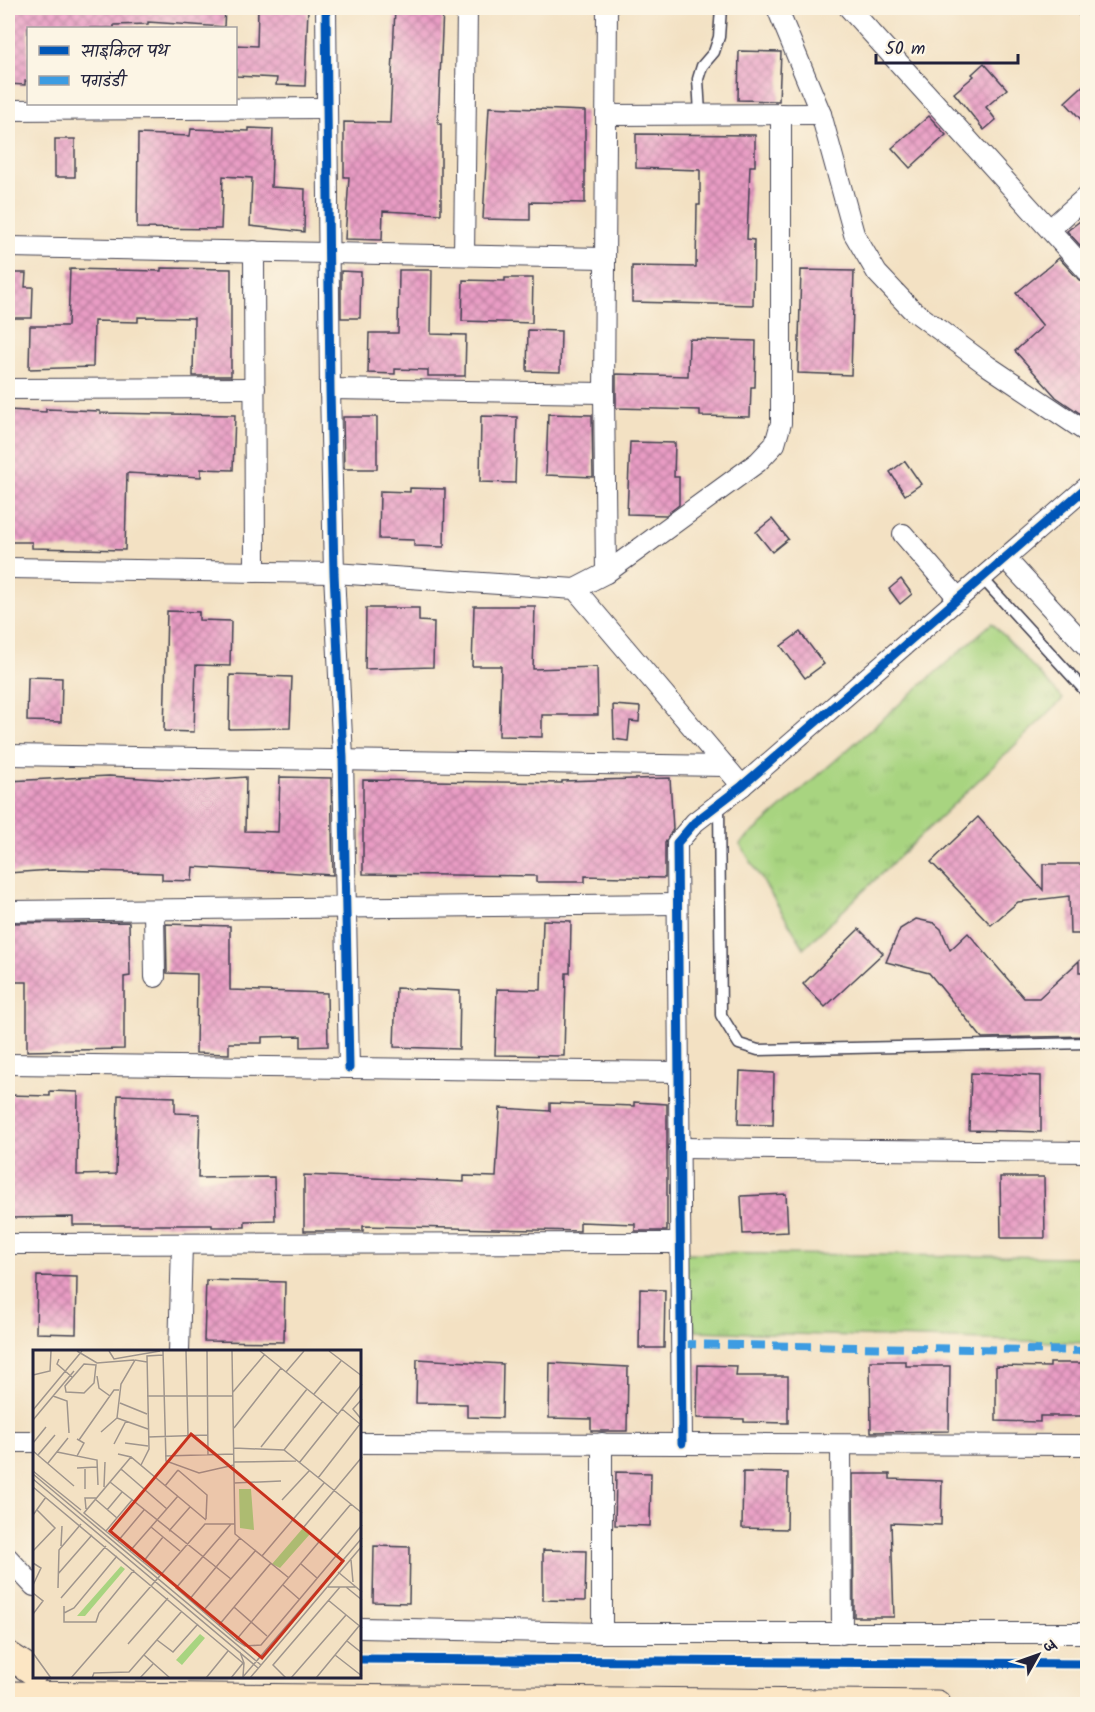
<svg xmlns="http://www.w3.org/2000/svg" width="1095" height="1712" font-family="Kalam,'Playpen Sans Deva',sans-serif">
  <defs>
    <pattern id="park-tufts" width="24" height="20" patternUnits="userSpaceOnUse" patternTransform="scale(1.5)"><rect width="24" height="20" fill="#a8d480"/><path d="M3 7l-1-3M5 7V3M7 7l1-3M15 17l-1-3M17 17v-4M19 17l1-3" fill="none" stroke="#90b670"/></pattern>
    <pattern id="building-cross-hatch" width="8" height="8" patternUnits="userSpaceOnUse" patternTransform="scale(1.5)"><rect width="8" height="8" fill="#e99cc4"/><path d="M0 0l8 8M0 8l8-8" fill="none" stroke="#bc7fa0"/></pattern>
  </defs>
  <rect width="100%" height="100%" fill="#fcf5e5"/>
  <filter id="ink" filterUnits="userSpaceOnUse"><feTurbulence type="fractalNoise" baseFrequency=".0167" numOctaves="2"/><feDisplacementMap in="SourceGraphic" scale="12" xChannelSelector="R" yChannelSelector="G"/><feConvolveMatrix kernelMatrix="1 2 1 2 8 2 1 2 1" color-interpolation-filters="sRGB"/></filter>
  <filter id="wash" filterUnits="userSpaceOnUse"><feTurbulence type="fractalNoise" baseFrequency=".008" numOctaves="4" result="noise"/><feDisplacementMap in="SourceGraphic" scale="24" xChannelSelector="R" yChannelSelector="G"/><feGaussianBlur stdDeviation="1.35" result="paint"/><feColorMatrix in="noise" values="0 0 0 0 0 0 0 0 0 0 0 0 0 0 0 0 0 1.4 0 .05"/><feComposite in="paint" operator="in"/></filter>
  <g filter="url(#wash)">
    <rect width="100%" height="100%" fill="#f3e1c3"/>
    <g fill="url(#park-tufts)" stroke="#657b5e" stroke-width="1.5">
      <path d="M992 623 1063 699 804 948 740 844Z"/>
      <path d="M680 1253 1087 1257V1343L695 1331Z"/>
    </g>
    <g id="blocks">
      <g fill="url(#building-cross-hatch)">
        <path d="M8 8H225L224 27 148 22V24L114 25V28H28V81H25V85L8 84Z"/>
        <path d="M258 8H308L305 86 276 85 277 78 236 76V45L257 46Z"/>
        <path d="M395 8H443L438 124H441V214L383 211 382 240 345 239 349 177H344V122L390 123Z"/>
        <path d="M739 51 781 52 779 101 738 100Z"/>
        <path d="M984 63 1007 89 986 107 996 120 984 130 954 93 974 76 972 74Z"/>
        <path d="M1088 81V127L1065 102Z"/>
        <path d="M489 107 585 111V203L530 202V220L483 219Z"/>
        <path d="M929 116 946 135 910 168 892 148Z"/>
        <path d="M249 128 273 129 271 187 305 189 304 232 250 226 252 178 223 176 221 229 137 228 138 134 190 136 191 129 249 131Z"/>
        <path d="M636 134 755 135V166H750L747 239 754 240 753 305 632 302V266L696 267 697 205H700V170L636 168Z"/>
        <rect x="55" y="139" width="20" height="38"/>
        <path d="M1088 215V254L1067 231Z"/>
        <path d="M1059 258 1079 280 1088 284V413L1084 416 1056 397 1015 351 1043 326 1016 293Z"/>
        <path d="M161 268 231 269V376H193L194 318 138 317V322L94 321 93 367 29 369 30 326H68L70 269 161 271Z"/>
        <path d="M399 270H432L431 334 466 335 465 376H428V370L395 369V374L368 373 369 333H398Z"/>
        <path d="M801 270 854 271 851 375 798 373Z"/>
        <path d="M341 271 361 272 360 318H341Z"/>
        <path d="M8 273H26L25 287H33L32 318H8Z"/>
        <path d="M505 278H533L532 323 462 321 463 280 505 281Z"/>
        <path d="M528 330 561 331 560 372 527 371Z"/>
        <path d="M689 339 756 341 755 387H751L750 417 700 416V410L616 408V374L688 376Z"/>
        <path d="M46 409 100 411V413L235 415 233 470 201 469V477L127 473 125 550 32 548V542H8V410L46 412Z"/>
        <path d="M548 414 592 415 593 477 546 475Z"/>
        <path d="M481 416 517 417 515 483 480 482Z"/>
        <path d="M343 417H377V469H344Z"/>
        <path d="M630 442 675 443 674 477H679V505L666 515 627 514Z"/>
        <path d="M905 461 921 484 905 495 890 472Z"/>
        <path d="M410 488 445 489 444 547 414 546V540L379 539 380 491 410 492Z"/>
        <path d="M772 519 788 539 772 552 756 532Z"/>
        <path d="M901 579 912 594 900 604 889 589Z"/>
        <path d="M474 606H535L533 669 597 667 598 715H542V737L499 736 501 666H472Z"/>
        <path d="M366 608H419V621L434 622 433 667 365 669Z"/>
        <path d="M167 611 199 612V620L231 621 230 666 196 665 194 732 164 731Z"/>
        <path d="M800 632 824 664 805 678 781 646Z"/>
        <path d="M230 675 292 677 290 728 229 729Z"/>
        <path d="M28 677 62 678 61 722 27 721Z"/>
        <path d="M613 705 640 707 639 722 630 721 628 741 614 739Z"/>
        <path d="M109 776 189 781 246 777 245 831 278 832 280 777 331 778 333 875 193 867 192 881 162 880V873L94 871 52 870 8 873V781Z"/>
        <path d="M670 778 673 829 665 843V878L585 876V882H536V876L363 874V780L562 783V781Z"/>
        <path d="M978 817 1043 890V864H1088V934H1070L1069 896 1018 902 991 925 931 862Z"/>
        <path d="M916 919 934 923 941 929 950 950 968 933 1024 998H1039L1079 961V972H1088V1036L982 1038 929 973 886 962 900 929Z"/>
        <path d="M543 920 571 921 570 973H566L564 1056 495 1055 497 989 541 990Z"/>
        <path d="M129 922 130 976 124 977V1049L27 1051V982H8V923Z"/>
        <path d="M166 924 230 926V990L327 993 328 1046 301 1047V1036L262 1037V1043H229V1054L196 1053 197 974 167 973Z"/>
        <path d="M859 929 883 953 825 1007 803 984Z"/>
        <path d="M396 988 460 991 459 1049 394 1047Z"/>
        <path d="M740 1071 774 1073 773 1125 738 1124Z"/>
        <path d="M971 1073 1041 1076V1132L969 1130Z"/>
        <path d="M50 1091 78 1092 77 1175 116 1174 118 1095 175 1097V1113L200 1114 198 1178 274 1177 275 1220 245 1221V1227H212V1225H73V1217L8 1218V1095L50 1096Z"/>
        <path d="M634 1102 667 1104V1231H635V1224L580 1222V1231L363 1226V1231H304V1175L464 1182V1176L496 1177 500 1108 550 1111V1103L634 1106Z"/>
        <path d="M1000 1177H1044L1045 1238H1001Z"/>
        <path d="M786 1194 788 1232 743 1234 741 1196Z"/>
        <path d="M37 1276 77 1277 76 1334 36 1333Z"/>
        <path d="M206 1280 285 1282 284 1342 204 1341Z"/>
        <path d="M640 1289 665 1290 664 1348H639Z"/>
        <path d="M417 1359 503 1364 502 1418 467 1417V1404L416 1403Z"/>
        <path d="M870 1361H906V1366H950L949 1431 871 1432Z"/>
        <path d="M550 1363 628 1367 627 1431H591V1419L549 1418Z"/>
        <path d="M1050 1363H1088V1416H1040V1422L996 1421V1366L1050 1367Z"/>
        <path d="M698 1365 737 1366 736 1376H788V1423L744 1422V1419L697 1418Z"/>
        <path d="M616 1472 651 1473 650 1526 615 1525Z"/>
        <path d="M743 1472 788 1473 787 1529 742 1528Z"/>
        <path d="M853 1474H890V1479L942 1481 941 1525 891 1523 894 1617H854Z"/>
        <path d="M374 1546 410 1547 409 1603 373 1602Z"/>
        <path d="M543 1550 586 1551 585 1601 543 1600Z"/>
      </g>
    </g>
  </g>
  <g filter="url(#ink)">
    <use href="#blocks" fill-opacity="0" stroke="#413f4f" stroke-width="1.5"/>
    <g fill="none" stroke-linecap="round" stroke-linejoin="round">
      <g stroke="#413f4f" stroke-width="13">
        <g id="service">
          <path d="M700 114 698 79 702 66 714 52 719 37 721 8"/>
          <path d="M982 578 1088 694"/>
          <path d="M719 804 721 1015 739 1044 758 1050 1088 1043"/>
        </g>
      </g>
      <g stroke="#413f4f" stroke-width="22">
        <g id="minor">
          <path d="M326 8 330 389 334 573 343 758 349 1068"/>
          <path d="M777 8 821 114 854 234 877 273 911 309 988 366 1088 433"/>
          <path d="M849 8 1088 272"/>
          <path d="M1086 8 1088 10"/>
          <path d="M8 110 327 108"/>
          <path d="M606 115 821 114"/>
          <path d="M1050 229 1088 195"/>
          <path d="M8 247 604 258"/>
          <path d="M254 251 255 572"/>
          <path d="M464 255 467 8"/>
          <path d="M8 389 255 388"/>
          <path d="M330 389 604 393"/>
          <path d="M903 534 959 599"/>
          <path d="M1005 558 1088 648"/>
          <path d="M8 568 334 573 575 589 742 786"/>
          <path d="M606 573 604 393 607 8"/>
          <path d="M575 589 606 573 758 462 775 444 781 423V114"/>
          <path d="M8 755 725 766"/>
          <path d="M154 910 155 977"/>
          <path d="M8 911 677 904"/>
          <path d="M8 1064 678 1072"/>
          <path d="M679 1148 1088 1152"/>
          <path d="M8 1244 680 1243"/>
          <path d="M179 1352 182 1244"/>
          <path d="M8 1442H34"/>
          <path d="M360 1443 1088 1445"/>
          <path d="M682 1443 677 843 695 822 742 786 1088 486"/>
          <path d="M841 1445 842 1634"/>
          <path d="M8 1558 34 1586"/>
          <path d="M360 1628 602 1633H1088"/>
          <path d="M602 1633V1443"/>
        </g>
      </g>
      <g stroke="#413f4f" stroke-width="29">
        <g id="secondary">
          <path d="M8 1655 34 1672"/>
          <path d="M8 1695 937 1704"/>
        </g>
      </g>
      <use href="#service" stroke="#fff" stroke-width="10"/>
      <use href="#minor" stroke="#fff" stroke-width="20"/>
      <use href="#secondary" stroke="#fce6c4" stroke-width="27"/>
      <path stroke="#3c9ce2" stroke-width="8" stroke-dasharray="15 8" stroke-linecap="butt" d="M681 1344 1088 1351"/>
      <g stroke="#fcf5e5" stroke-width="13">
        <g id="cycleway">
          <path d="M326 8 330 389 334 573 343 758 349 1068"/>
          <path d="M682 1443 677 843 695 822 742 786 1088 486"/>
          <path d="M360 1659 1088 1664"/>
        </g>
      </g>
      <use href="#cycleway" stroke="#0057b8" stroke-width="9"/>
    </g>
  </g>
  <g transform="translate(33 1350)">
    <rect width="328" height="328" fill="#f3e1c3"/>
    <path d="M206 139H218L221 180 207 178ZM270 178 277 184 247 218 239 214ZM88 216 92 219 52 266H44ZM167 284 172 288 149 315 143 310Z" fill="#a8d480"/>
    <path fill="none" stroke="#9f958d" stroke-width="1.5" d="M44 1 64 13 101 10M76 1 81 9 127 1M130 1 133 111 166 123 201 115M153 1 155 85M174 1 175 105M199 1 202 184 256 228M227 1 305 64M296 1 329 26M26 9 24 14 39 27M51 14 63 15 61 33 51 43 33 42 32 36ZM253 22 271 1M0 25 17 21 18 1M64 26 66 38 77 46M200 42 232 4M281 44 308 11M20 46 34 51 36 83M114 46H200M329 49 320 59 329 70M87 53 114 64M309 59 327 74M0 60 49 1M84 68 115 79M0 70 41 21M201 78 248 18M68 82 84 68 88 34 102 10 114 12M115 87 175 85M44 89 51 93 44 106M46 90 81 40H86M0 93 13 77M92 93 115 96M81 94 93 71M228 97 274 39M201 98 251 100 329 163M251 100 290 51M0 101 41 136M24 102 64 110 65 135M85 104 98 107 173 170M5 105 22 85M132 106 201 104M98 107 51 163 126 225M201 112 263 111M15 113 35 88M266 113 329 34M108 115 116 99 114 6 130 5M44 118 64 117M88 119 134 159M145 120 174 145 173 169M0 121 48 160M0 124 228 315M285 128 327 74M0 129 225 318M77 132 198 229M201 133 248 131M132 136 145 120M0 137 210 313 198 328M71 137 72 112M52 139V119M62 149 84 168M249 150 276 121M318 154 203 290 212 296 228 295 329 175M53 159 52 148H63M74 160 89 142M0 165 13 147M198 174 143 238 203 290M118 177 147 201M270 178 329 107M73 181 99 150M136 181 157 157M85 191 111 160M28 196 29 176M0 201 22 178 4 160M97 201 145 146M229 206 291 133M318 210 320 232M110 212 130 187M0 213 8 218 0 235M268 214 284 228M305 222 329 242M25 224 59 185M250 235 266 249M295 237H323M313 237 329 250M25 238 26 200 48 174M0 243 10 251 0 264M28 248 73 196M156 250 207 188M295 250 329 278M31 256V272H63L66 263 101 220M201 257 234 286M170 261 223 200M31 263 41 258 84 206M186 275 238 213M124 290 140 302 165 274M314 291 329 303M95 294 135 248M207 302 211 313 210 326M0 303 18 328M111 305 137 328M302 305 329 326M38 328 172 174H202M59 328 61 323 96 322 149 261M107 328 120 314M173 328 195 301M209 328 329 188M217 328 329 196M253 328 240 315 307 237M258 328 313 265M283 328 326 276"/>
    <path fill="#c8321e" fill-opacity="0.15" stroke="#c8321e" stroke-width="3" d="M158 84 310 211 229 308 77 181Z"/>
    <rect width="328" height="328" fill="none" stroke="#22223b" stroke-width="3"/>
  </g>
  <rect width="1095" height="1712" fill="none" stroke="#fcf5e5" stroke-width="30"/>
  <rect x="27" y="27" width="210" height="78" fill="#fcf5e5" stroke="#a5a1a1" stroke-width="1.5"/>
  <rect x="39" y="46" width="30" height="9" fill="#0057b8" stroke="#a5a1a1" stroke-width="1.5"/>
  <text x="81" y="57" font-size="18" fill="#22223b">साइकिल पथ</text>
  <rect x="39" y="76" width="30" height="9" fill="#3c9ce2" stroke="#a5a1a1" stroke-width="1.5"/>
  <text x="81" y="87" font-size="18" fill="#22223b">पगडंडी</text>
  <g transform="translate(1038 1655) rotate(50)" stroke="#fcf5e5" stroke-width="4.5" paint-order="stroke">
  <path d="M0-4.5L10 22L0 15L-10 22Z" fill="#22223b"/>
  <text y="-9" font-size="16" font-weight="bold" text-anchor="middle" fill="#22223b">उ</text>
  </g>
  <path d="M876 54v9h142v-9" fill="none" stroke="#22223b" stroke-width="3"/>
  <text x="885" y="54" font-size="18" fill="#22223b" stroke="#fcf5e5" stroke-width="4.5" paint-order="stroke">50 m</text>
</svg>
